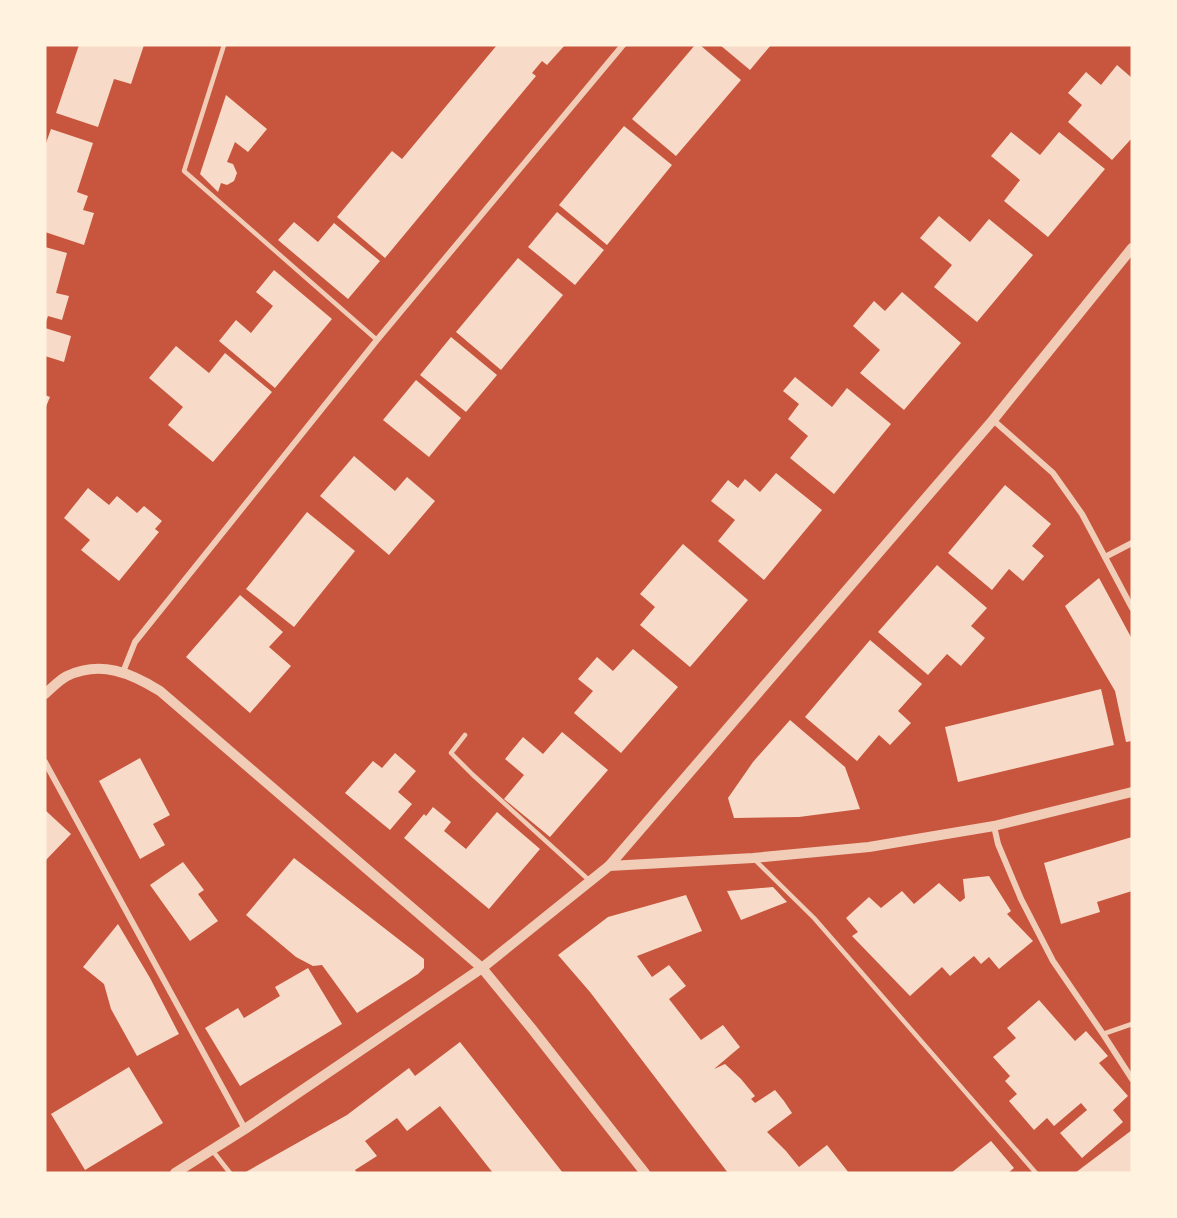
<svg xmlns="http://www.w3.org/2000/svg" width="1177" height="1218" font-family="'PT Sans',sans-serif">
  <rect width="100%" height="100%" fill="#c8553d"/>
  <g fill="#f7dbc8">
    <path d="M79 45H144L131 84 114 79 98 127 56 113Z"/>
    <path d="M497 45H565L547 65 542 61 532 73 536 76 385 258 337 217 392 151 402 159Z"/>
    <path d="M695 45H700L741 80 676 156 632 119Z"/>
    <path d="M720 45H771L750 70Z"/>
    <path d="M1117 65 1132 78V138L1112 160 1068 122 1082 105 1068 93 1086 72 1101 85Z"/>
    <path d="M226 95 267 129 248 152 235 142 227 162 233 164 237 173 234 181 227 185 221 183 218 192 200 174Z"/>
    <path d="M624 126 672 165 607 245 559 205Z"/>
    <path d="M51 129 93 143 77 192 88 196 83 210 94 213 84 245 45 232V146Z"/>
    <path d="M1011 132 1040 155 1059 132 1105 169 1048 237 1004 201 1020 180 991 156Z"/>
    <path d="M557 212 604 250 575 285 528 247Z"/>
    <path d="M939 216 970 242 989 219 1033 255 977 322 934 287 952 265 920 238Z"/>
    <path d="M294 222 318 242 334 223 380 261 348 299 278 240Z"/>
    <path d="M45 247 67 253 56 293 69 296 62 320 48 316 45 325Z"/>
    <path d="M518 258 563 295 501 370 456 332Z"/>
    <path d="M274 270 332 319 275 388 219 341 236 320 251 333 273 306 256 292Z"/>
    <path d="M902 292 961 343 904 410 860 373 880 350 853 326 874 301 885 311Z"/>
    <path d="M45 328 71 336 64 362 45 356Z"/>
    <path d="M451 337 497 375 466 412 420 375Z"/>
    <path d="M176 346 209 373 225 353 272 392 213 462 168 425 183 407 149 378Z"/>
    <path d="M795 377 832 407 847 388 891 424 834 494 790 458 808 436 788 419 799 404 783 391Z"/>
    <path d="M416 380 461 418 429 457 383 420Z"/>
    <path d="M45 395 50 397 45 409Z"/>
    <path d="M354 456 395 491 407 477 435 501 389 555 320 496Z"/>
    <path d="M776 473 822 510 764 580 718 541 735 520 711 501 728 480 738 488 745 479 760 492Z"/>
    <path d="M1005 485 1051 524 1032 546 1044 556 1023 581 1009 569 992 590 948 553Z"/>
    <path d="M88 488 109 505 117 496 137 513 144 506 162 521 155 529 159 532 119 581 81 550 90 540 64 518Z"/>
    <path d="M307 512 355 551 294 627 246 589Z"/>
    <path d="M683 544 748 600 690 667 640 625 655 607 640 594Z"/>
    <path d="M937 565 987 608 971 626 985 638 961 666 947 654 928 675 878 632Z"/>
    <path d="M1099 578 1132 639V741L1126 742 1115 691 1065 606Z"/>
    <path d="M240 595 283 632 269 647 291 666 250 713 186 657Z"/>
    <path d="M870 640 922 684 898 711 911 723 890 745 879 735 857 761 805 717Z"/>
    <path d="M633 649 678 687 621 753 574 713 593 691 578 679 597 657 613 671Z"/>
    <path d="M1101 689 1114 745 958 782 945 727Z"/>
    <path d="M790 720 845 767 860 809 799 817 734 818 728 798 753 762Z"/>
    <path d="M562 732 608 770 550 837 504 799 524 775 505 759 523 737 543 754Z"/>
    <path d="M395 753 416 771 398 792 412 804 390 830 345 793 373 761 382 768Z"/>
    <path d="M140 758 170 815 153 824 165 845 140 859 99 781Z"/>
    <path d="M433 807 451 822 444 831 466 849 497 812 540 849 489 909 404 838 424 814 426 816Z"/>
    <path d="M45 810 71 834 45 861Z"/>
    <path d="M1132 837V891L1097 902 1100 912 1061 924 1044 863Z"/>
    <path d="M294 858 424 959V968L418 974 357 1013 322 965 313 966 296 957 246 915Z"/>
    <path d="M183 862 204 890 198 894 218 921 190 941 150 885Z"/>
    <path d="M989 876 1011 911 1007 914 1033 941 999 969 989 957 981 964 974 956 950 976 942 967 910 996 852 936 858 932 846 918 869 897 881 908 902 891 914 904 939 883 960 902 965 898 963 879Z"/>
    <path d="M773 887 787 902 741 920 727 891Z"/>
    <path d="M686 895 702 931 637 956 652 977 669 965 686 986 669 999 701 1040 723 1025 740 1047 714 1069 725 1064 741 1079 755 1096 751 1099 755 1103 775 1090 784 1101 792 1113 767 1132 786 1151 799 1167 827 1145 849 1173H728L590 992 558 955 608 917Z"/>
    <path d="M118 924 150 978 179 1034 137 1056 111 1009 104 984 83 967Z"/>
    <path d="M308 968 342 1024 240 1086 205 1028 238 1008 244 1018 280 996 275 987Z"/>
    <path d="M1039 1000 1075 1041 1086 1031 1108 1056 1099 1063 1128 1096 1113 1110 1123 1122 1082 1158 1060 1133 1087 1110 1081 1103 1054 1126 1047 1118 1034 1130 1009 1101 1017 1094 1005 1081 1010 1076 993 1057 1016 1038 1007 1028Z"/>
    <path d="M460 1042 563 1173H493L440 1106 407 1131 397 1118 365 1141 377 1156 355 1170 357 1173H244L347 1115 409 1068 415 1076Z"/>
    <path d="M129 1067 163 1123 85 1170 51 1114Z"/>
    <path d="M1132 1130V1173H1075Z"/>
    <path d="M991 1141 1014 1168 1008 1173H951Z"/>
  </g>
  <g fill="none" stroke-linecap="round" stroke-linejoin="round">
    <g stroke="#f1ccb7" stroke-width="4.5">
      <path d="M224 45 184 171 377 340"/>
      <path d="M465 735 451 753 473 775 590 881"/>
      <path d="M755 860 814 918 1036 1173"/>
      <path d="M1103 1034 1132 1024"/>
      <path d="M212 1150 230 1173"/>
    </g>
    <g stroke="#f1ccb7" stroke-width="6">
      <path d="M993 420 1053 473 1082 514 1132 608"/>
      <path d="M1105 557 1132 543"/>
      <path d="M123 672 135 642 377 340 623 45"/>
      <path d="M45 762 245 1129"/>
      <path d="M994 826 998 844 1021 899 1053 961 1103 1034 1132 1079"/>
    </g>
    <g stroke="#f1ccb7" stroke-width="10">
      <path d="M45 694C52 688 59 680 67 676 101 660 131 673 160 691L482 968 532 1029 645 1173"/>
      <path d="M609 866 753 858 869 847 994 826 1132 792"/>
      <path d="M175 1173 245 1129 482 968 609 866 993 420 1132 248"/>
    </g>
  </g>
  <rect width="1177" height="1218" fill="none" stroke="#fff3e0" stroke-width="93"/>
</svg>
